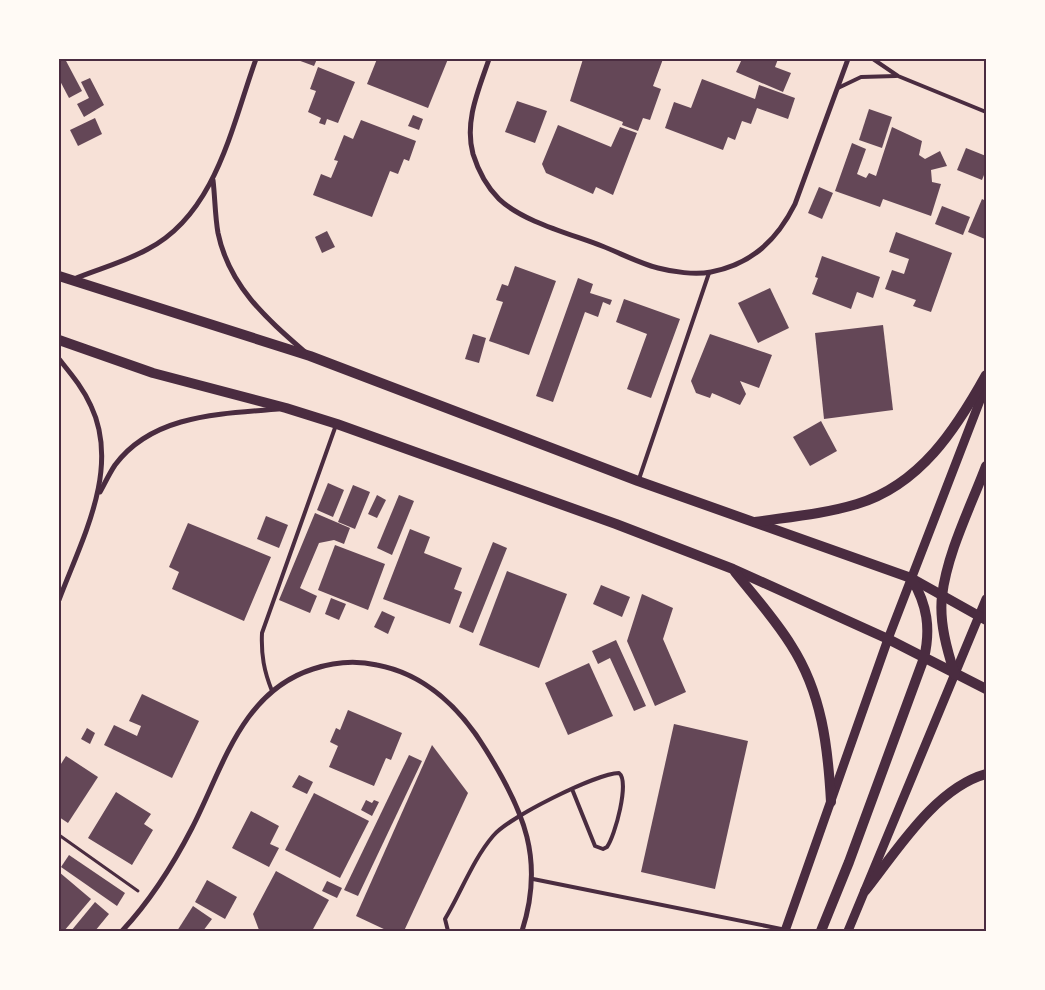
<svg xmlns="http://www.w3.org/2000/svg" width="1045" height="990" font-family="'Work Sans',sans-serif">
  <rect width="100%" height="100%" fill="#f7e1d7"/>
  <g fill="#644757">
    <path d="M59 59H65L82 91 69 98 59 79Z"/>
    <path d="M295 59H317L314 66Z"/>
    <path d="M377 59H448L428 108 367 84Z"/>
    <path d="M583 59H641L647 61V59H663L653 86 661 89 650 120 643 118 638 131 622 125 623 122 570 101Z"/>
    <path d="M742 59H778L775 67 791 73 783 92 736 72Z"/>
    <path d="M318 67 355 82 338 123 327 119 325 125 319 123 321 118 308 112 316 91 310 89Z"/>
    <path d="M90 78 104 105 84 117 77 104 89 98 81 82Z"/>
    <path d="M702 79 755 99 759 85 795 98 788 119 757 108 751 124 742 121 735 140 728 137 723 150 665 128 674 102 691 108Z"/>
    <path d="M517 101 547 111 535 143 505 132Z"/>
    <path d="M869 109 892 117 882 148 859 140Z"/>
    <path d="M413 115 423 119 419 130 408 126Z"/>
    <path d="M95 118 102 134 78 146 70 130Z"/>
    <path d="M361 120 416 141 409 161 404 159 398 174 390 171 372 217 313 195 321 174 331 178 338 161 334 160 344 135 353 139Z"/>
    <path d="M558 125 611 147 620 127 637 133 613 195 596 187 593 194 546 173 542 164Z"/>
    <path d="M892 127 922 141 919 155 925 159 940 151 947 166 931 170 932 182 941 184 931 216 883 199 880 207 835 191 852 143 866 149 857 174 866 178 869 173 876 176Z"/>
    <path d="M966 148 986 156V170L982 180 957 170Z"/>
    <path d="M819 187 833 193 822 219 808 213Z"/>
    <path d="M982 199 986 201 985 239 968 232Z"/>
    <path d="M942 206 970 217 963 235 935 224Z"/>
    <path d="M327 231 335 247 322 253 315 237Z"/>
    <path d="M896 232 952 253 931 312 913 306 916 300 885 289 892 270 904 274 909 259 889 252Z"/>
    <path d="M822 256 880 277 873 298 857 292 851 309 812 294 818 278 815 277Z"/>
    <path d="M515 266 556 281 529 355 489 341 503 302 496 300 502 284 508 286Z"/>
    <path d="M578 278 593 284 590 293 612 300 610 305 603 302 598 317 585 312 553 402 536 396Z"/>
    <path d="M770 288 789 328 758 343 738 303Z"/>
    <path d="M624 299 680 319 651 398 627 389 647 334 616 322Z"/>
    <path d="M883 325 893 410 824 419 815 333Z"/>
    <path d="M473 334 486 338 479 363 465 359Z"/>
    <path d="M710 334 772 355 759 388 740 381 746 394 740 405 712 393 710 398 696 393 691 381Z"/>
    <path d="M821 421 837 451 810 466 793 437Z"/>
    <path d="M328 483 344 490 333 517 317 510Z"/>
    <path d="M353 485 370 492 355 529 338 522Z"/>
    <path d="M377 495 386 500 377 518 368 514Z"/>
    <path d="M399 495 414 501 392 555 377 548Z"/>
    <path d="M315 513 350 528 344 544 334 540 319 543 300 588 317 596 310 613 279 600Z"/>
    <path d="M266 516 288 525 279 548 257 539Z"/>
    <path d="M188 523 271 557 244 621 172 589 179 572 169 567Z"/>
    <path d="M410 529 430 537 424 553 462 568 454 589 462 592 450 624 383 599Z"/>
    <path d="M493 542 507 548 473 633 459 627Z"/>
    <path d="M335 545 385 564 368 610 318 590Z"/>
    <path d="M507 571 567 594 539 668 479 645Z"/>
    <path d="M601 585 630 597 622 617 593 604Z"/>
    <path d="M642 594 673 608 663 639 686 692 655 706 627 641Z"/>
    <path d="M331 598 346 604 339 620 325 614Z"/>
    <path d="M382 611 395 617 388 634 374 627Z"/>
    <path d="M616 640 646 706 634 711 610 658 598 664 592 651Z"/>
    <path d="M589 663 613 716 568 735 545 683Z"/>
    <path d="M142 694 199 721 172 778 104 745 114 725 137 736 141 726 129 721Z"/>
    <path d="M348 710 402 733 391 760 386 758 374 786 329 767 338 746 330 742 336 728 340 730Z"/>
    <path d="M674 724 748 741 715 889 641 872Z"/>
    <path d="M87 728 95 733 90 744 81 739Z"/>
    <path d="M432 745 468 793 404 931H388L356 916Z"/>
    <path d="M409 755 422 761 358 896 344 890Z"/>
    <path d="M66 756 98 777 68 823 59 817V767Z"/>
    <path d="M299 775 313 782 307 794 292 787Z"/>
    <path d="M116 792 151 814 144 824 153 830 132 865 88 838Z"/>
    <path d="M314 793 369 821 340 878 285 850Z"/>
    <path d="M366 800 372 803 374 800 379 802 372 816 361 810Z"/>
    <path d="M251 811 279 826 270 844 279 848 269 867 232 848Z"/>
    <path d="M69 855 125 893 117 906 61 867Z"/>
    <path d="M276 871 329 900 312 931 259 930 253 914Z"/>
    <path d="M59 872 91 899 64 931H59Z"/>
    <path d="M207 880 237 897 225 919 195 902Z"/>
    <path d="M327 881 342 888 337 898 322 891Z"/>
    <path d="M95 902 109 914 95 931H71Z"/>
    <path d="M193 906 212 919 203 931H177Z"/>
  </g>
  <g fill="none" stroke-linecap="round" stroke-linejoin="round">
    <path stroke="#4a2c40" stroke-width="3" d="M59 835 138 891"/>
    <g stroke="#4a2c40" stroke-width="4">
      <path d="M873 59 898 76 986 112"/>
      <path d="M838 88 861 77 896 76"/>
      <path d="M639 479 709 273"/>
      <path d="M272 691C264 671 261 655 262 633L336 425"/>
      <path d="M533 879 786 930"/>
      <path d="M448 931 445 919 449 912C463 887 475 857 493 836 509 817 595 774 619 773 630 781 615 836 607 847L603 849 595 846 572 789"/>
    </g>
    <g stroke="#4a2c40" stroke-width="5">
      <path d="M489 59C479 89 464 121 473 154 478 170 487 187 499 199 523 222 571 234 602 246 620 253 639 263 658 268 673 272 695 275 711 272 752 264 777 240 795 204L848 59"/>
      <path d="M213 180C215 197 215 216 218 233 229 286 266 318 305 352"/>
      <path d="M74 279C98 269 125 262 148 249 216 214 232 125 256 59"/>
      <path d="M59 359C71 374 83 388 91 406 121 469 81 541 59 600"/>
      <path d="M100 492C105 483 109 474 115 465 153 414 221 414 278 409"/>
      <path d="M122 931C150 901 173 865 192 828 223 768 241 692 313 669 334 662 355 660 377 665 425 674 461 709 486 750 524 811 545 860 522 931"/>
    </g>
    <g stroke="#4a2c40" stroke-width="9">
      <path d="M785 931 888 639 986 385"/>
      <path d="M848 931 986 599"/>
    </g>
    <g stroke="#4a2c40" stroke-width="10">
      <path d="M59 276 310 356 638 481 911 578 986 620"/>
      <path d="M59 340 153 373 286 408 337 424 616 524 733 569 888 639 986 689"/>
      <path d="M755 522C789 517 824 514 857 504 920 485 956 429 986 375"/>
      <path d="M735 572C754 596 775 619 791 645 822 693 828 747 831 802"/>
      <path d="M955 675C947 650 939 622 942 596 947 553 971 506 986 466"/>
      <path d="M865 891C896 852 935 788 986 774"/>
      <path d="M821 931 849 862 924 658C931 628 927 605 912 579"/>
    </g>
  </g>
  <rect width="1045" height="990" fill="none" stroke="#fffaf5" stroke-width="120"/>
  <rect x="60" y="60" width="925" height="870" fill="none" stroke="#4a2c40" stroke-width="2"/>
</svg>
